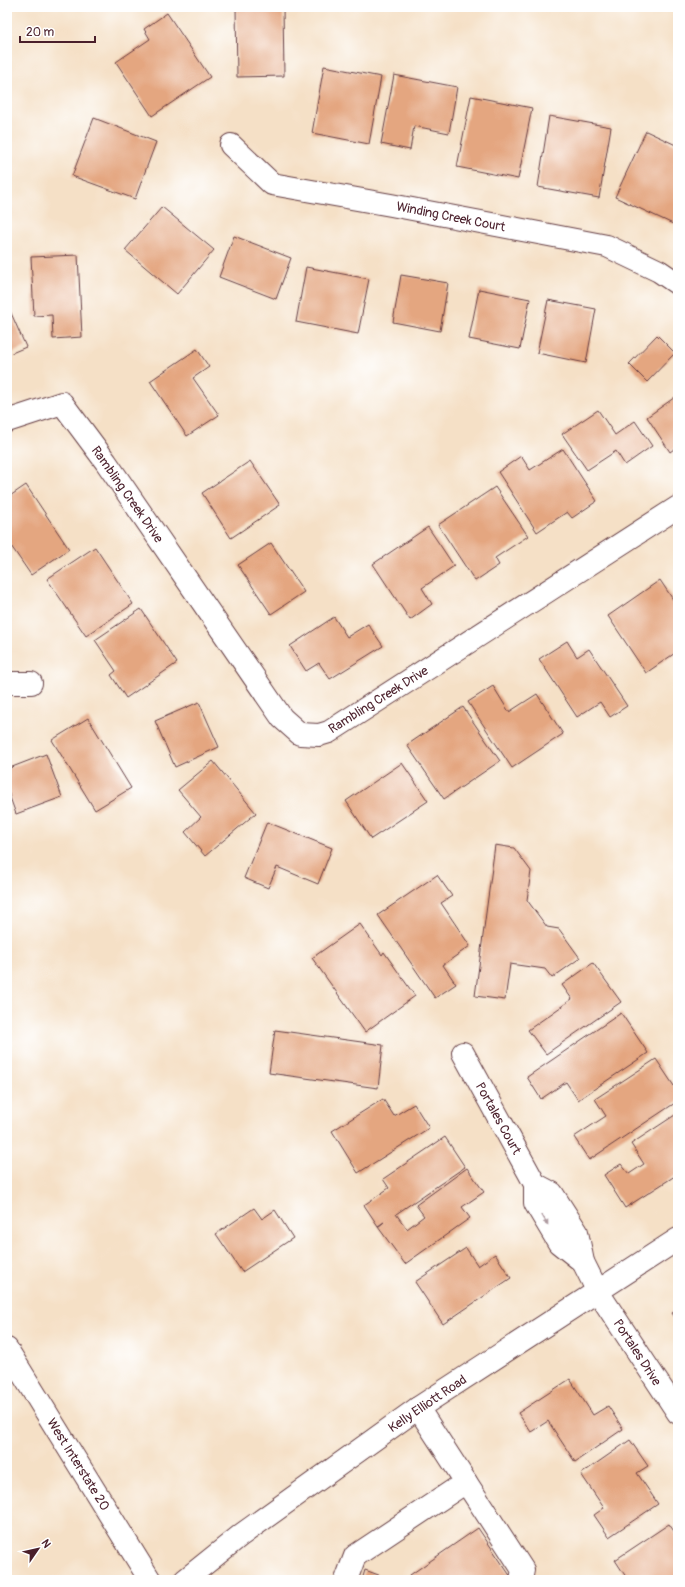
<svg xmlns="http://www.w3.org/2000/svg" width="685" height="1587" font-family="Pangolin,sans-serif">
  <rect width="100%" height="100%" fill="#fff"/>
  <filter id="ink" filterUnits="userSpaceOnUse"><feTurbulence type="fractalNoise" baseFrequency=".025" numOctaves="2"/><feDisplacementMap in="SourceGraphic" scale="8" xChannelSelector="R" yChannelSelector="G"/><feConvolveMatrix kernelMatrix="1 2 1 2 8 2 1 2 1" color-interpolation-filters="sRGB"/></filter>
  <filter id="wash" filterUnits="userSpaceOnUse"><feTurbulence type="fractalNoise" baseFrequency=".012" numOctaves="4" result="noise"/><feDisplacementMap in="SourceGraphic" scale="16" xChannelSelector="R" yChannelSelector="G"/><feGaussianBlur stdDeviation="0.9" result="paint"/><feColorMatrix in="noise" values="0 0 0 0 0 0 0 0 0 0 0 0 0 0 0 0 0 1.4 0 .05"/><feComposite in="paint" operator="in"/></filter>
  <g filter="url(#wash)">
    <rect width="100%" height="100%" fill="#f5e0c6"/>
    <g id="blocks">
      <g fill="#e4a680">
        <path d="M236 7H283L284 76 237 77Z"/>
        <path d="M167 13 210 77 152 116 116 62 150 39 144 29Z"/>
        <path d="M324 66 381 77 369 144 312 133Z"/>
        <path d="M394 75 457 87 449 133 414 126 410 150 381 144Z"/>
        <path d="M471 96 532 108 518 179 457 167Z"/>
        <path d="M549 116 611 127 599 198 538 187Z"/>
        <path d="M94 118 156 142 135 199 72 176Z"/>
        <path d="M646 131 678 146V214L673 224 615 197Z"/>
        <path d="M162 207 214 250 177 294 125 250Z"/>
        <path d="M234 236 291 258 276 299 219 277Z"/>
        <path d="M78 255 82 337 53 339 52 315 34 316 31 257Z"/>
        <path d="M306 267 369 279 358 334 296 322Z"/>
        <path d="M401 275 448 283 440 331 393 322Z"/>
        <path d="M479 289 530 299 520 349 469 339Z"/>
        <path d="M548 300 596 309 586 363 537 353Z"/>
        <path d="M7 304 26 347 7 355Z"/>
        <path d="M657 335 675 353 647 382 629 364Z"/>
        <path d="M197 349 209 367 193 378 219 415 187 436 150 381Z"/>
        <path d="M678 395V446L670 452 647 417Z"/>
        <path d="M598 410 615 435 635 421 652 446 625 465 616 451 587 470 562 434Z"/>
        <path d="M563 449 597 501 572 518 567 512 537 532 498 472 521 456 530 470Z"/>
        <path d="M250 461 280 505 231 538 202 493Z"/>
        <path d="M26 485 69 549 31 575 7 540V498Z"/>
        <path d="M495 487 528 536 495 558 499 565 475 581 438 525Z"/>
        <path d="M428 527 454 566 422 588 432 604 410 620 373 564Z"/>
        <path d="M271 543 304 592 271 614 238 565Z"/>
        <path d="M95 547 133 604 86 636 47 579Z"/>
        <path d="M660 580 678 607V651L646 673 608 616Z"/>
        <path d="M141 609 177 663 126 698 111 675 116 671 95 640Z"/>
        <path d="M334 617 347 637 368 624 383 646 330 679 319 663 306 671 290 646Z"/>
        <path d="M567 641 577 657 589 649 627 706 610 717 600 702 577 717 539 659Z"/>
        <path d="M493 686 509 712 537 694 563 734 512 768 468 702Z"/>
        <path d="M199 702 219 747 175 767 155 721Z"/>
        <path d="M463 707 500 761 444 799 407 745Z"/>
        <path d="M88 718 131 788 95 810 52 740Z"/>
        <path d="M46 754 62 797 16 814 7 789V769Z"/>
        <path d="M213 761 256 813 205 856 185 832 201 817 178 790Z"/>
        <path d="M402 763 428 801 371 839 346 801Z"/>
        <path d="M267 822 332 848 318 884 277 867 268 888 244 878Z"/>
        <path d="M495 845 514 848 531 871 527 900 547 927 559 929 580 958 552 978 545 969 510 964 505 1000 475 996Z"/>
        <path d="M437 875 452 896 441 903 470 946 443 965 456 984 435 998 378 915Z"/>
        <path d="M360 924 382 955 384 952 415 996 365 1032 312 958Z"/>
        <path d="M593 963 621 1002 546 1054 528 1030 572 999 562 985Z"/>
        <path d="M621 1013 648 1053 578 1100 566 1082 541 1099 527 1077Z"/>
        <path d="M275 1030 383 1045 378 1088 269 1073Z"/>
        <path d="M656 1059 678 1092V1101L589 1160 574 1137 606 1116 595 1099Z"/>
        <path d="M383 1099 394 1116 414 1104 429 1128 358 1173 332 1131Z"/>
        <path d="M678 1113V1174L625 1208 604 1175 621 1164 629 1174 644 1164 631 1144Z"/>
        <path d="M445 1137 465 1167 396 1214 407 1229 424 1216 416 1205 467 1168 484 1192 462 1207 470 1218 405 1264 378 1227 384 1222 378 1226 364 1205 389 1188 383 1179Z"/>
        <path d="M254 1208 262 1219 275 1210 293 1238 242 1272 216 1234Z"/>
        <path d="M466 1248 478 1266 495 1254 511 1278 443 1324 415 1282Z"/>
        <path d="M678 1309V1322L672 1313Z"/>
        <path d="M570 1379 593 1415 608 1406 623 1429 575 1462 548 1421 531 1432 518 1413Z"/>
        <path d="M630 1440 648 1466 637 1473 658 1504 609 1537 594 1515 604 1508 581 1474Z"/>
        <path d="M669 1524 678 1537V1580H628L615 1560Z"/>
        <path d="M478 1528 513 1580H413L410 1575Z"/>
        <path d="M365 1570 384 1577 383 1580H362Z"/>
      </g>
    </g>
  </g>
  <g filter="url(#ink)">
    <use href="#blocks" fill-opacity="0" stroke="#643c42" stroke-width="1"/>
    <g fill="none" stroke-linecap="round" stroke-linejoin="round">
      <g stroke="#643c42" stroke-width="24">
        <g id="minor">
          <path d="M231 145 272 184 391 205 607 246 659 271 678 284"/>
          <path d="M7 421 62 403 106 462 282 718 300 734 319 735 329 732 678 507"/>
          <path d="M7 683H31"/>
          <path d="M463 1053 535 1184V1203L559 1243 583 1262"/>
          <path d="M535 1184 552 1193 577 1232 583 1262 598 1292 678 1413"/>
          <path d="M418 1408 523 1570 521 1580"/>
          <path d="M185 1580 241 1535 418 1408 678 1239"/>
          <path d="M346 1580 355 1556 466 1482"/>
        </g>
      </g>
      <g stroke="#643c42" stroke-width="24">
        <path id="major" d="M7 1349 150 1580"/>
      </g>
      <use href="#minor" stroke="#fff" stroke-width="22"/>
      <use href="#major" stroke="#fff" stroke-width="22"/>
    </g>
    <defs><path id="oneway-solid" d="M-6-.8H1V-3.2L6.5 0L1 3.2V.8H-6Z"/></defs>
    <use fill="#ae9aa0" href="#oneway-solid" transform="translate(545 1220) rotate(59)"/>
  </g>
  <g text-anchor="middle" stroke-width="3" stroke-linejoin="round" paint-order="stroke">
    <g font-size="13" fill="#4a1f2b" stroke="#fff">
      <text transform="translate(451 216) rotate(11)" y="5">Winding Creek Court</text>
      <text transform="translate(128 494) rotate(55)" y="5">Rambling Creek Drive</text>
      <text transform="translate(378 699) rotate(-32)" y="5">Rambling Creek Drive</text>
      <text transform="translate(499 1118) rotate(61)" y="5">Portales Court</text>
      <text transform="translate(638 1352) rotate(57)" y="5">Portales Drive</text>
      <text transform="translate(427 1403) rotate(-34)" y="5">Kelly Elliott Road</text>
      <text transform="translate(79 1464) rotate(58)" y="5">West Interstate 20</text>
    </g>
  </g>
  <rect width="685" height="1587" fill="none" stroke="#fff" stroke-width="24"/>
  <g transform="translate(38 1549) rotate(56)" stroke="#ffffff" stroke-width="3" paint-order="stroke">
  <path d="M0-3L7 15L0 10L-7 15Z" fill="#4a1f2b"/>
  <text y="-6" font-size="11" font-weight="bold" text-anchor="middle" fill="#4a1f2b">N</text>
  </g>
  <path d="M20 36v6h75v-6" fill="none" stroke="#4a1f2b" stroke-width="2"/>
  <text x="26" y="36" font-size="12" fill="#4a1f2b" stroke="#ffffff" stroke-width="3" paint-order="stroke">20 m</text>
</svg>
